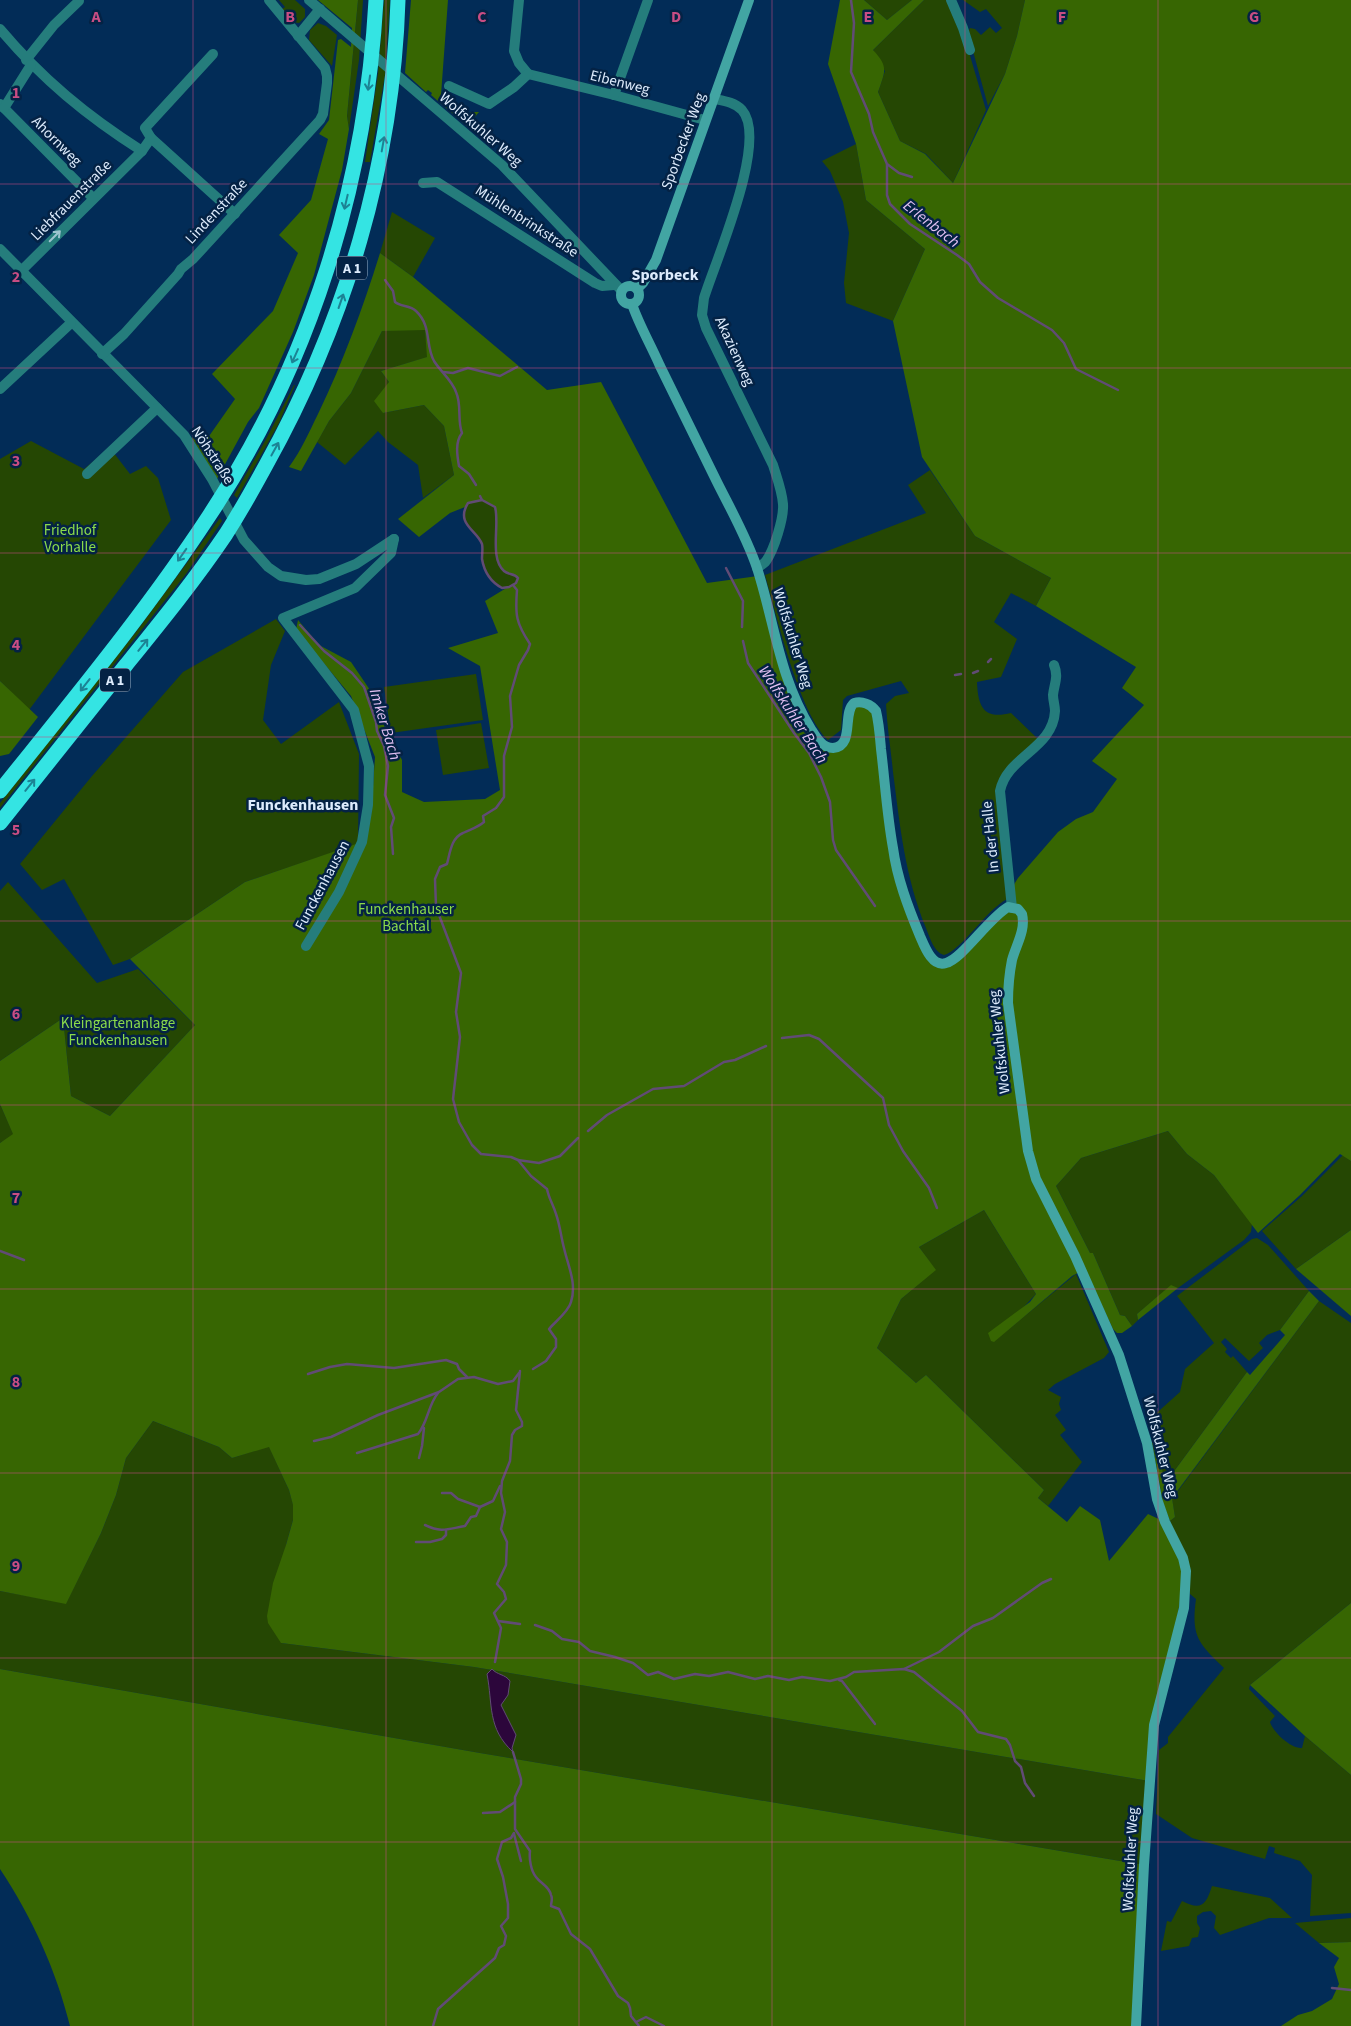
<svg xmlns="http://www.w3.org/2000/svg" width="1351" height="2026" font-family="'Source Sans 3',sans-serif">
  <rect width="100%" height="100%" fill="#022c57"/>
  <g fill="#254703">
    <path d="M279 0H295L305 9V17L299 23 293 22 282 9 285 7Z"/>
    <path d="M358 0H363L359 60 349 129 347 116Z"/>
    <path d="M384 0H390L385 75 370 162H365L378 73Z"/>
    <path d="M864 0H912L887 20Z"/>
    <path d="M924 0H948L966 42 986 110 953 183 926 154 900 141 878 92 885 71 873 50Z"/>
    <path d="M963 0H1025L1017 36 1005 74 988 106 968 33 970 28 975 29 981 35 990 27 996 33 1002 28 986 9 980 12Z"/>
    <path d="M318 23 326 26 337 35 332 66 309 40 310 30Z"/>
    <path d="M856 144 866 200 925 249 893 321 846 303 844 283 849 233 843 202 830 171 822 161Z"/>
    <path d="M392 212 435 238 413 277 380 253Z"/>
    <path d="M393 330H425L428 357 381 371 389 382 383 413 424 405 444 426 454 475 423 498 418 465 388 442 378 431 345 465 317 442 329 421 351 393 382 331Z"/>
    <path d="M294 385H295L279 423 237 498 234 495 265 441Z"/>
    <path d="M31 441 84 469 110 448 130 474 146 466 158 478 171 520 29 710 0 681V459Z"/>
    <path d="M930 470 975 536 1051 578 1036 606 1011 593 994 622 1017 639 1001 677 977 682C978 706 983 720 1011 713L1039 740 1000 781 1007 899C985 911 962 950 944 955 934 952 930 938 926 928 905 877 900 826 893 772 891 750 887 727 886 704L895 696 909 693 901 681 847 696 843 700 841 730 828 740C800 715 776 614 765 575L926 513 908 485Z"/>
    <path d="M482 500 495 507 497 513 500 565C506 574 512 572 518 578L516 583 509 587 502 588C491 582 484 571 482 559 482 554 483 548 482 544 477 530 455 524 468 503Z"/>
    <path d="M220 518 222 521 186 574 0 808V803L136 632Z"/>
    <path d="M276 619 285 631 271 665 263 720 281 744 339 702 359 754 358 844 245 882 130 959 113 965 64 879 42 890 20 864 92 776 183 672Z"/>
    <path d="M476 674 483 720 391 733 384 687Z"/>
    <path d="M481 723 489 768 443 775 436 730Z"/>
    <path d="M8 882 97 983 138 969 195 1025 110 1116 71 1096 63 1018 0 1061V891Z"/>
    <path d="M0 1104 14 1135 0 1143Z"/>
    <path d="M1168 1131 1187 1154 1214 1175 1252 1224 1251 1232 1244 1240 1178 1288 1171 1286 1137 1314 1138 1320 1132 1326 1125 1316 1120 1315 1093 1253H1090L1056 1186 1081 1158Z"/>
    <path d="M1343 1155 1351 1161V1230L1296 1269 1262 1231 1302 1196Z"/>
    <path d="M984 1210 1036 1294 991 1341H994L1076 1274 1109 1352 1104 1358 1055 1384 1048 1390 1061 1397 1059 1404 1061 1410 1055 1415 1066 1430 1060 1435 1082 1462 1048 1506 1038 1498 1044 1490 926 1375 916 1383 877 1348 901 1299 935 1270 919 1247Z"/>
    <path d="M1257 1238 1268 1245 1309 1291 1280 1330 1267 1335 1259 1343 1263 1348 1249 1361 1225 1338 1221 1342 1227 1349 1225 1352 1231 1358 1233 1356 1247 1372 1175 1470 1169 1490 1166 1493 1151 1418 1180 1392 1185 1369 1214 1343 1177 1296 1252 1239Z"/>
    <path d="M1319 1301 1351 1323V1603L1250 1685 1249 1689 1275 1716 1270 1722C1273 1732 1291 1749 1302 1748L1305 1736 1351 1775V1913L1310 1916 1312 1875 1300 1861 1274 1853 1275 1848 1269 1846 1265 1859 1192 1838 1156 1814 1159 1750 1168 1743V1737L1224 1668C1198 1643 1191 1636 1196 1599L1190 1594V1578L1170 1521 1175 1517 1172 1499Z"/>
    <path d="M153 1421 219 1447 232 1458 269 1446 289 1490 293 1504V1520L286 1545 281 1643 474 1667 1149 1781 1144 1865 480 1753 0 1669V1591L66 1603 101 1533 116 1495 126 1458Z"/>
    <path d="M1212 1886 1270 1898 1292 1918H1269L1220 1935 1214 1928 1216 1916 1211 1911 1203 1912 1197 1916V1923L1200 1928 1198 1937 1192 1938 1189 1946 1161 1951 1167 1921 1171 1922 1182 1901C1201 1911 1206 1905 1212 1886Z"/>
    <path d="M1351 1918V1942L1319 1943 1295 1923Z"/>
  </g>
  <g fill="#376602">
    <path d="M318 0H358L347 116 349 129 342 170 314 275 293 332 259 408 248 422 217 479 192 438 197 434 207 439 235 399 212 374 273 311 298 253 279 235 311 200 328 139 319 134 329 120 338 40 341 39 351 47 352 28Z"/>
    <path d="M411 0H448L441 95 464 117 471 112H479L467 126 431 95 432 93 428 90 426 92 405 73Z"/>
    <path d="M840 0H864L887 20 912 0H924L873 50C889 67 885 71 878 92L900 141 925 154 953 183 1005 74 1017 36 1025 0H1351V1161L1340 1154 1300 1195 1258 1233 1214 1175 1187 1154 1168 1131 1081 1158 1056 1186 1090 1253H1093L1120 1315 1125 1316 1132 1326 1122 1333H1117L1113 1329 1085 1269 1072 1276 994 1342 991 1341 988 1333 1030 1302 1036 1294 984 1210 919 1247 936 1270 901 1299 877 1348 916 1383 926 1375 1044 1490 1038 1498 1067 1522 1080 1506 1100 1520 1109 1561 1148 1514 1165 1522 1186 1571 1165 1679 1149 1781 474 1667 281 1643 268 1623 267 1616 273 1583 286 1545 293 1520V1505L289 1490 269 1447 232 1458 219 1447 153 1421 126 1458 116 1495 101 1533 66 1604 0 1591V1143L13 1134 0 1104V1061L63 1018 71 1096 110 1116 195 1025 130 959 245 882 356 844 371 816 375 757 351 696 296 630 298 620 319 645 351 662 372 693 385 728 402 760V792L424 802 485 799 500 790 480 666 448 648 498 633 485 601 516 582 518 578C514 573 508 575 504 571 489 558 500 524 495 507L482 500 468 503 465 507 450 513 419 537 398 519 454 475 444 426 424 405 383 413 374 401 389 382 381 371 427 357 425 330 382 331 351 393 329 421 301 471 289 467C301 451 309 432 318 414 343 362 363 308 380 253L413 277 547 390 601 382 707 583 758 576 776 646 819 741 840 745 851 706 874 708 893 848 927 952 946 963 1008 907 1010 891 1018 878 1058 832 1076 819 1093 812 1117 779 1092 761 1144 705 1122 688 1136 667 1036 606 1051 578 975 536 922 457 893 321 925 249 866 200 856 144 828 64Z"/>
    <path d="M0 681 38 717 9 754 0 756Z"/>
    <path d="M1351 1230V1316L1296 1269Z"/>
    <path d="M1171 1285 1178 1288 1138 1320 1137 1314Z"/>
    <path d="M1309 1291 1319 1301 1172 1498 1175 1517 1170 1521 1163 1503 1152 1443 1156 1440 1167 1493 1175 1470 1247 1372 1250 1375 1285 1335 1280 1330Z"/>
    <path d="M1351 1603V1775L1305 1736 1250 1685Z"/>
    <path d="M0 1669 480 1753 1144 1865 1136 2026H70C56 1970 32 1917 0 1869Z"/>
    <path d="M1351 1942V2026H1281L1298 2015 1312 2011 1332 1999 1339 1984 1334 1967 1339 1958 1319 1943Z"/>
  </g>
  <path fill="#2c063b" stroke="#614b75" d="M492 1669C497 1675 505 1674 510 1681L508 1695 501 1705 516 1735 512 1748 513 1752C487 1728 493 1705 487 1674Z"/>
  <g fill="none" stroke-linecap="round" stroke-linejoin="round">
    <g stroke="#614b75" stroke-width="2.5">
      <path d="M851 0 854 23 851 72 869 114 873 132 887 164V195L890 204 910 224 957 255 969 264 980 282 998 298 1052 330 1064 343 1076 369 1118 390"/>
      <path d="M887 164 899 173 912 177"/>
      <path d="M385 280 393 291 395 302C401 307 410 305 416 311 432 326 425 345 434 361 440 371 452 380 456 392 462 405 457 420 462 433 455 442 457 455 459 466L469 474 476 485"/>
      <path d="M443 372 453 373 468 368 500 376 517 367"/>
      <path d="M480 496 482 500 468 503C455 524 477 530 482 544 483 548 482 554 482 559 484 571 491 582 502 588L509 587 516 583 518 578C514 573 508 575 504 571 489 558 500 524 495 507L482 500"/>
      <path d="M726 568 743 601 742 627"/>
      <path d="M513 585 517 590C515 615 516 623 530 644L528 650 519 665 510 696 512 727 504 756V797L496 808 483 816 484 822C477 828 471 829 463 833 451 838 450 853 447 864L440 867 435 879 436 907 461 973 456 1012 460 1037 453 1099 459 1122 472 1145 481 1154 511 1157 518 1160 531 1176 547 1189C549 1199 553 1204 556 1214 560 1225 561 1237 564 1248 568 1266 577 1283 571 1302 569 1311 556 1321 549 1329L556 1339V1347L546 1361 533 1369"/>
      <path d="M300 625 324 651 352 673 364 687 376 722 377 731 384 746 388 766 385 795 394 818 391 827 393 854"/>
      <path d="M743 641 748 663 794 733 809 753 821 777 830 802 833 840 836 850 875 906"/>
      <path d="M988 662 991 659"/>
      <path d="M973 673 978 671"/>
      <path d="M955 675 961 674"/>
      <path d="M782 1038 809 1035 819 1039 883 1098 889 1125 903 1151 929 1188 937 1208"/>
      <path d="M588 1131 607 1115 653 1089 684 1086 724 1062 735 1060 766 1046"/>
      <path d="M518 1160 539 1163 560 1156 578 1138"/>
      <path d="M0 1251 24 1260"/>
      <path d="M308 1374 330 1367 347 1364 394 1368 446 1360 457 1364 459 1369 467 1377"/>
      <path d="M314 1441 331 1437 378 1415 439 1392 458 1379 474 1377 498 1384 513 1381 519 1373"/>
      <path d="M357 1453 418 1434C428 1422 428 1405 438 1393"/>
      <path d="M419 1458 422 1446 424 1428"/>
      <path d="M442 1493H451L458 1499 480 1507"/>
      <path d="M425 1525C442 1533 447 1529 465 1526L471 1517 476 1516 480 1507 493 1501 500 1486"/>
      <path d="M416 1542H430L442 1539 446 1535V1531"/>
      <path d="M498 1621 520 1624"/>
      <path d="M535 1625 552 1631 562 1639 579 1642 590 1651 615 1657 633 1663 648 1675 658 1672 674 1679 695 1674 709 1676 728 1672 755 1679 768 1676 789 1680 802 1677 830 1681 846 1677 854 1672 904 1669 914 1672 962 1711 978 1732 1006 1739 1010 1745 1015 1761 1021 1767 1025 1783 1034 1796"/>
      <path d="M495 1662 501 1628 494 1613 506 1599 504 1592 497 1584 506 1565 507 1542 501 1529 505 1512 501 1493 502 1481 510 1461 512 1435 515 1430 522 1426V1422L516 1410 520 1371"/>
      <path d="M904 1669 939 1652 973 1626 993 1618 1042 1583 1051 1579"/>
      <path d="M839 1680 842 1681 875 1724"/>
      <path d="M513 1752 521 1779V1784L515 1797V1829L530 1851C529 1859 531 1871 536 1877 541 1884 549 1886 551 1895 553 1899 551 1902 551 1906L559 1909 571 1934 590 1949 618 1996 628 2003 630 2008 631 2016 639 2026"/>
      <path d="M483 1813 500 1812 515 1802"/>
      <path d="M514 1834 521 1861"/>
      <path d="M1332 1988 1351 1990"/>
      <path d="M636 2022 646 2017 664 2026"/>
      <path d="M433 2026 438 2009 495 1958 499 1948 504 1945 506 1936 501 1926 508 1918V1904L503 1877 497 1859 502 1842 511 1838 514 1833"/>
    </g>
    <g stroke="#257d7c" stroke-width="10">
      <path d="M309 0 502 165 622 291"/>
      <path d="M519 0 514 51 519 63 528 74"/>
      <path d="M951 0 963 28 970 50"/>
      <path d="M0 29C42 79 87 116 142 151"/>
      <path d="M298 36 320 9"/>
      <path d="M26 60 54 25 79 1"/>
      <path d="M528 74 614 95 705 120"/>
      <path d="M449 86 489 104 514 87 528 74"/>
      <path d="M614 95 648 0"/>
      <path d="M714 99C724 101 734 102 742 110 769 140 715 262 704 298L702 315 706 328 773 465C777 478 782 491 783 504 784 518 774 550 766 561 764 564 760 566 757 568"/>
      <path d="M0 104 93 198"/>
      <path d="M4 108 31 65"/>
      <path d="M151 138 235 214"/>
      <path d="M423 183 437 182 595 283 602 286 614 285"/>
      <path d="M0 249 184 435 212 479 244 540 268 567 281 576 306 580 319 579 356 564 394 539"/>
      <path d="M21 271 142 151 151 138 145 128 213 54"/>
      <path d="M102 354 124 334 178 274 181 269 193 259 320 120 323 114 327 83V76L325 68 269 0"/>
      <path d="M0 389 71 323"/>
      <path d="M87 474 157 408"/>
      <path d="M1012 908 1000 791C1007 756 1053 749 1055 711 1055 706 1053 700 1053 695 1054 684 1059 677 1054 665"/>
      <path d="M306 946 339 892 362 842 368 805 369 766 354 710 283 618 355 588 391 553 394 539"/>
    </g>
    <g stroke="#42a5a3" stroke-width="10">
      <circle cx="630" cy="295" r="9"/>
      <path d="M637 289 643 283 656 260 749 0"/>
      <path d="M632 304C639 325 651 345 660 366 679 404 698 443 717 482 731 510 747 538 757 568 775 624 779 677 811 729 816 737 822 748 833 748 855 746 842 713 854 703 862 701 871 704 876 711 879 723 880 737 881 749 885 782 887 815 893 848 897 878 908 907 920 936 924 945 932 968 946 963 962 959 989 918 1008 907L1018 909 1022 914C1026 930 1016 945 1012 960 1009 975 1008 988 1008 1003L1028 1151 1036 1179 1075 1256 1119 1355 1147 1443 1157 1499 1165 1522 1183 1558 1186 1571 1184 1608 1154 1725 1144 1865 1136 2026"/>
    </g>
    <g stroke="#34e4e3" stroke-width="15">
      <path d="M0 791C72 701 146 612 209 516 311 362 366 183 376 0"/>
      <path d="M0 823C42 771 84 718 126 665 160 623 195 580 226 534 240 512 253 489 266 465 345 323 393 164 398 0"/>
    </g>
  </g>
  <defs><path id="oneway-shaft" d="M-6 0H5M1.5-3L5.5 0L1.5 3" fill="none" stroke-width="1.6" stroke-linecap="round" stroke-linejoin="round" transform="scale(1.25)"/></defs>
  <g stroke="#1c8394">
    <use href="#oneway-shaft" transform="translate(369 83) rotate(98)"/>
    <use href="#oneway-shaft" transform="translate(383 144) rotate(-80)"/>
    <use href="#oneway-shaft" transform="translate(346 202) rotate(103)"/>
    <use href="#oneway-shaft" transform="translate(341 301) rotate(-71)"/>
    <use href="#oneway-shaft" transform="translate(295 356) rotate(114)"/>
    <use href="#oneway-shaft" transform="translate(275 449) rotate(-61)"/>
    <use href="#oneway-shaft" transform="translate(182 555) rotate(125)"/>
    <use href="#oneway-shaft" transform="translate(143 645) rotate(-51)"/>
    <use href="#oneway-shaft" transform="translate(85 685) rotate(128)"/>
    <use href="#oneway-shaft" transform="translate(30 785) rotate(-51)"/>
  </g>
  <use stroke="#9dc4cf" href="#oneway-shaft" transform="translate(55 236) rotate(-45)"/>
  <path fill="none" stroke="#c94d83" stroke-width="1" stroke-opacity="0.55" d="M193 0V2026M386 0V2026M579 0V2026M772 0V2026M965 0V2026M1158 0V2026M0 184H1351M0 368H1351M0 553H1351M0 737H1351M0 921H1351M0 1105H1351M0 1289H1351M0 1473H1351M0 1658H1351M0 1842H1351"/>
  <g text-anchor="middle" stroke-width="5" stroke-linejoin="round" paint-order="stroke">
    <g fill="#042244" stroke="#9cafc5" stroke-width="1">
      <rect x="337" y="256.5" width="30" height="23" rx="4"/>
      <rect x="100" y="668.5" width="30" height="23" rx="4"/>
    </g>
    <g font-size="14" font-weight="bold" fill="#ddebfc">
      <text x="352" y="273">A 1</text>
      <text x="115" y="685">A 1</text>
    </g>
    <g font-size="15" fill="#ddebfc" stroke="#042244">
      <text transform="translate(620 82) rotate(14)" y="5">Eibenweg</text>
      <text transform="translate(481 129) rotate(41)" y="5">Wolfskuhler Weg</text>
      <text transform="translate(57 141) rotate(45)" y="5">Ahornweg</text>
      <text transform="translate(683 141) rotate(-70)" y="5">Sporbecker Weg</text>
      <text transform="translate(71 200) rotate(-45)" y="5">Liebfrauenstraße</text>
      <text transform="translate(216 211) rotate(-47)" y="5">Lindenstraße</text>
      <text transform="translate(527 221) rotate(33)" y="5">Mühlenbrinkstraße</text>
      <text transform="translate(735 351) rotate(65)" y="5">Akazienweg</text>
      <text transform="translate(213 455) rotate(57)" y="5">Nöhstraße</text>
      <text transform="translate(793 638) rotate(73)" y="5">Wolfskuhler Weg</text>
      <text transform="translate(990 837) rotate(-96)" y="5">In der Halle</text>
      <text transform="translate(322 885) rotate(-62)" y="5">Funckenhausen</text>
      <text transform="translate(999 1042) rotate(-96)" y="5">Wolfskuhler Weg</text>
      <text transform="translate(1161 1447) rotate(76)" y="5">Wolfskuhler Weg</text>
      <text transform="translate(1130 1859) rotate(-87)" y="5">Wolfskuhler Weg</text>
    </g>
    <g font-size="15" fill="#8bdb4b" stroke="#042244">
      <text x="70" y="535">Friedhof<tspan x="70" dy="17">Vorhalle</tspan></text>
      <text x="406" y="914">Funckenhauser<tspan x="406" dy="17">Bachtal</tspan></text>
      <text x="118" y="1028">Kleingartenanlage<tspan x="118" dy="17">Funckenhausen</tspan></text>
    </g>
    <g font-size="16" font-style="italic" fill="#e0bff1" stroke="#042244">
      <text transform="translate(932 223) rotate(38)" y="6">Erlenbach</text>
      <text transform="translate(794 714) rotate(57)" y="6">Wolfskuhler Bach</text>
      <text transform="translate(386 724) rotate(73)" y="6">Imker Bach</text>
    </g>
    <g font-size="16" font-weight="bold" fill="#ddebfc" stroke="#042244">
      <text x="665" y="280">Sporbeck</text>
      <text x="303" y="810">Funckenhausen</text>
    </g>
  </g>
  <g font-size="16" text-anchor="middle" font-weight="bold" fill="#c94d83" stroke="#042244" stroke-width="5" stroke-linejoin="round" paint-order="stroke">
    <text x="96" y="22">A</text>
    <text x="290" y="22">B</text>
    <text x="482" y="22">C</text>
    <text x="676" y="22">D</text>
    <text x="868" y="22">E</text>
    <text x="1062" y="22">F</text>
    <text x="1254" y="22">G</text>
    <text x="16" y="98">1</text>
    <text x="16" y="282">2</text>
    <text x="16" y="466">3</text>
    <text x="16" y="650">4</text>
    <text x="16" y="835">5</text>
    <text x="16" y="1019">6</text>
    <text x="16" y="1203">7</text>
    <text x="16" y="1387">8</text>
    <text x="16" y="1571">9</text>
  </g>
</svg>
